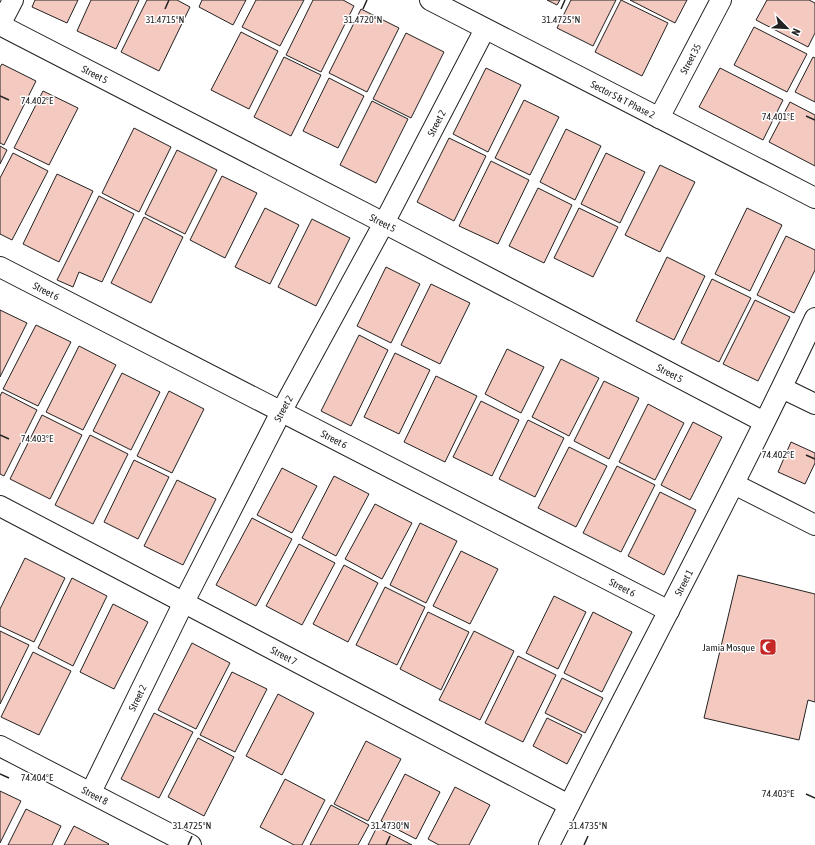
<svg xmlns="http://www.w3.org/2000/svg" width="815" height="845" font-family="'Asap Condensed',sans-serif">
  <rect width="100%" height="100%" fill="#fff"/>
  <g fill="#f3c9c0" stroke="#222">
    <path d="M35 0H78L67 23 32 7Z"/>
    <path d="M91 0H139L116 49 77 31Z"/>
    <path d="M147 0H177L190 7 159 71 121 52Z"/>
    <path d="M202 0H246L233 25 199 7Z"/>
    <path d="M256 0H304L280 46 242 27Z"/>
    <path d="M313 0H343L354 6 321 72 286 55Z"/>
    <path d="M547 0H560L557 5Z"/>
    <path d="M571 0H616L593 46 557 28Z"/>
    <path d="M621 0 668 23 642 76 595 52Z"/>
    <path d="M630 0H687L675 23Z"/>
    <path d="M767 0H809L815 3V33L808 47 756 20Z"/>
    <path d="M361 9 399 28 367 92 329 73Z"/>
    <path d="M754 27 807 54 787 92 734 65Z"/>
    <path d="M241 32 278 51 249 109 211 90Z"/>
    <path d="M406 33 444 52 411 118 373 99Z"/>
    <path d="M284 57 321 75 291 136 254 117Z"/>
    <path d="M813 57 815 58V102L795 92Z"/>
    <path d="M2 64 36 81 4 145 0 143V67Z"/>
    <path d="M486 68 521 85 488 152 453 134Z"/>
    <path d="M720 68 783 100 763 140 699 107Z"/>
    <path d="M329 78 364 96 338 148 303 131Z"/>
    <path d="M43 91 78 108 49 165 14 148Z"/>
    <path d="M524 100 559 117 530 175 495 158Z"/>
    <path d="M372 101 408 119 376 183 340 165Z"/>
    <path d="M790 102 815 115V166L769 142Z"/>
    <path d="M134 128 171 147 139 212 102 193Z"/>
    <path d="M566 129 601 146 575 200 540 182Z"/>
    <path d="M449 138 486 156 454 221 417 202Z"/>
    <path d="M0 146 7 150 0 164Z"/>
    <path d="M177 150 217 170 185 234 145 214Z"/>
    <path d="M13 153 48 171 12 240 0 234V178Z"/>
    <path d="M606 153 645 172 620 223 581 204Z"/>
    <path d="M491 161 529 180 498 244 459 226Z"/>
    <path d="M660 165 695 182 660 252 625 235Z"/>
    <path d="M57 174 93 191 59 262 23 244Z"/>
    <path d="M222 176 257 193 225 258 190 240Z"/>
    <path d="M538 188 572 205 544 263 509 246Z"/>
    <path d="M99 196 134 214 102 282 79 272 73 287 57 280Z"/>
    <path d="M265 208 299 225 270 284 235 267Z"/>
    <path d="M579 208 618 227 593 277 554 258Z"/>
    <path d="M747 208 782 225 750 291 715 274Z"/>
    <path d="M144 217 183 237 151 303 111 283Z"/>
    <path d="M312 219 350 238 316 306 278 287Z"/>
    <path d="M786 236 815 250V270L794 313 757 295Z"/>
    <path d="M667 257 705 276 674 340 636 321Z"/>
    <path d="M386 267 420 284 391 343 357 326Z"/>
    <path d="M712 279 751 298 719 362 681 343Z"/>
    <path d="M431 284 470 303 440 364 401 345Z"/>
    <path d="M755 300 790 317 758 381 723 364Z"/>
    <path d="M0 310 27 323 0 377Z"/>
    <path d="M36 325 71 342 38 406 3 389Z"/>
    <path d="M359 335 388 350 351 426 321 411Z"/>
    <path d="M79 346 116 365 83 430 46 412Z"/>
    <path d="M507 349 544 367 521 413 485 394Z"/>
    <path d="M395 353 430 370 399 434 364 417Z"/>
    <path d="M561 359 599 378 569 436 532 417Z"/>
    <path d="M122 373 160 392 131 450 93 431Z"/>
    <path d="M436 376 477 396 445 462 404 442Z"/>
    <path d="M604 381 639 398 609 459 574 441Z"/>
    <path d="M169 391 204 409 172 473 137 456Z"/>
    <path d="M2 392 37 410 4 476 0 474V396Z"/>
    <path d="M481 401 519 420 492 476 453 457Z"/>
    <path d="M648 404 684 423 655 480 619 462Z"/>
    <path d="M42 415 82 435 50 499 10 479Z"/>
    <path d="M528 420 564 438 535 497 499 479Z"/>
    <path d="M693 422 722 437 690 500 661 485Z"/>
    <path d="M90 435 128 454 93 524 55 505Z"/>
    <path d="M791 442 815 453V463L805 484 778 472Z"/>
    <path d="M569 447 607 466 576 527 538 508Z"/>
    <path d="M134 460 169 477 138 539 104 522Z"/>
    <path d="M617 466 655 485 621 552 583 533Z"/>
    <path d="M282 468 317 486 292 533 257 515Z"/>
    <path d="M334 476 369 494 336 556 302 538Z"/>
    <path d="M177 480 216 499 183 565 144 546Z"/>
    <path d="M660 492 696 510 664 575 628 556Z"/>
    <path d="M375 504 412 523 382 579 345 559Z"/>
    <path d="M252 518 292 539 256 606 216 585Z"/>
    <path d="M420 523 457 541 426 603 390 585Z"/>
    <path d="M299 544 335 563 302 625 266 606Z"/>
    <path d="M461 551 498 569 470 624 433 606Z"/>
    <path d="M25 558 65 578 34 642 0 626V609Z"/>
    <path d="M344 565 378 583 348 642 313 624Z"/>
    <path d="M738 575 815 594V702L808 700 799 740 704 718Z"/>
    <path d="M72 578 107 596 73 666 38 648Z"/>
    <path d="M385 587 425 607 397 665 356 645Z"/>
    <path d="M554 596 586 612 558 669 526 653Z"/>
    <path d="M113 604 148 622 114 689 80 672Z"/>
    <path d="M428 612 469 632 441 690 400 669Z"/>
    <path d="M593 612 632 632 602 692 564 673Z"/>
    <path d="M0 631 29 645 0 704Z"/>
    <path d="M474 631 514 651 480 720 439 700Z"/>
    <path d="M192 643 230 663 196 729 158 710Z"/>
    <path d="M33 652 71 671 39 735 1 717Z"/>
    <path d="M518 656 556 675 523 742 485 723Z"/>
    <path d="M232 672 267 689 235 752 200 735Z"/>
    <path d="M562 678 603 698 585 733 545 713Z"/>
    <path d="M278 694 314 713 282 775 246 756Z"/>
    <path d="M154 713 193 732 159 798 121 779Z"/>
    <path d="M547 718 582 735 567 764 533 746Z"/>
    <path d="M198 738 234 757 204 816 168 797Z"/>
    <path d="M366 741 401 759 368 821 334 804Z"/>
    <path d="M405 774 440 792 416 839 381 821Z"/>
    <path d="M285 779 325 800 302 845H294L260 827Z"/>
    <path d="M455 787 490 805 469 845H439L428 839Z"/>
    <path d="M0 791 21 801 0 843Z"/>
    <path d="M331 805 369 825 358 845H310Z"/>
    <path d="M26 809 61 826 52 845H8Z"/>
    <path d="M74 826 109 844 108 845H64Z"/>
    <path d="M377 827 412 845H368Z"/>
  </g>
  <g fill="none" stroke-linecap="round" stroke-linejoin="round">
    <g stroke="#222" stroke-width="22">
      <g id="minor">
        <path id="s1" d="M430 0 815 198"/>
        <path id="s2" d="M0 25 384 223 764 422"/>
        <path d="M0 25 13 0"/>
        <path id="s3" d="M659 118 721 0"/>
        <path id="s4" d="M0 267 669 611"/>
        <path d="M782 388 815 404"/>
        <path d="M734 484 815 525"/>
        <path id="s5" d="M0 506 569 805"/>
        <path id="s6" d="M0 746 191 845"/>
        <path id="s7" d="M91 792 184 602 281 412 384 223 485 29"/>
        <path id="s8" d="M549 845C637 669 731 496 815 318"/>
      </g>
    </g>
    <use href="#minor" stroke="#fff" stroke-width="20"/>
  </g>
  <path fill="none" stroke="#222" stroke-width="1.5" d="M165 9 169 0M363 9 367 0M561 9 565 0M0 96 9 100M806 116 815 120M0 435 9 439M806 455 815 459M0 774 9 778M806 794 815 798M188 845 192 836M386 845 390 836M584 845 588 836"/>
  <defs>
    <g id="mosque-square" transform="scale(0.9)"><rect x="-9" y="-9" width="18" height="18" rx="4" fill="#c62828" stroke="#fff"/><path d="M3.5-4.9A6 6 0 1 0 3.5 4.9A5 5 0 1 1 3.5-4.9Z" fill="#fff"/></g>
  </defs>
  <g fill-rule="evenodd">
    <use href="#mosque-square" x="768" y="647"/>
  </g>
  <g text-anchor="middle" stroke-width="3" stroke-linejoin="round" paint-order="stroke">
    <g font-size="10" fill="#222" stroke="#fff">
      <text dy="4" stroke="none"><textPath href="#s3" startOffset="67">Street 35</textPath></text>
      <text dy="4" stroke="none"><textPath href="#s2" startOffset="107">Street 5</textPath></text>
      <text dy="4" stroke="none"><textPath href="#s1" startOffset="217">Sector S &amp; T Phase 2</textPath></text>
      <text dy="4" stroke="none"><textPath href="#s7" startOffset="753">Street 2</textPath></text>
      <text dy="4" stroke="none"><textPath href="#s2" startOffset="431">Street 5</textPath></text>
      <text dy="4" stroke="none"><textPath href="#s4" startOffset="52">Street 6</textPath></text>
      <text dy="4" stroke="none"><textPath href="#s2" startOffset="755">Street 5</textPath></text>
      <text dy="4" stroke="none"><textPath href="#s7" startOffset="429">Street 2</textPath></text>
      <text dy="4" stroke="none"><textPath href="#s4" startOffset="376">Street 6</textPath></text>
      <text dy="4" stroke="none"><textPath href="#s8" startOffset="295">Street 1</textPath></text>
      <text dy="4" stroke="none"><textPath href="#s4" startOffset="700">Street 6</textPath></text>
      <text dy="4" stroke="none"><textPath href="#s5" startOffset="321">Street 7</textPath></text>
      <text dy="4" stroke="none"><textPath href="#s7" startOffset="105">Street 2</textPath></text>
      <text dy="4" stroke="none"><textPath href="#s6" startOffset="107">Street 8</textPath></text>
    </g>
    <g font-size="10" fill="#222" stroke="#fff" text-anchor="end">
      <text x="755" y="651">Jamia Mosque</text>
    </g>
  </g>
  <g font-size="10" text-anchor="middle" fill="#222" stroke="#fff" stroke-width="3" stroke-linejoin="round" paint-order="stroke">
    <text x="165" y="23">31.4715°N</text>
    <text x="363" y="23">31.4720°N</text>
    <text x="561" y="23">31.4725°N</text>
    <text x="37" y="104">74.402°E</text>
    <text x="778" y="120">74.401°E</text>
    <text x="37" y="442">74.403°E</text>
    <text x="778" y="458">74.402°E</text>
    <text x="37" y="781">74.404°E</text>
    <text x="778" y="797">74.403°E</text>
    <text x="192" y="829">31.4725°N</text>
    <text x="390" y="829">31.4730°N</text>
    <text x="588" y="829">31.4735°N</text>
  </g>
  <g transform="translate(787 28) rotate(114)" stroke="#ffffff" stroke-width="3" paint-order="stroke">
  <path d="M0-3L7 15L0 10L-7 15Z" fill="#222222"/>
  <text y="-6" font-size="11" font-weight="bold" text-anchor="middle" fill="#222222">N</text>
  </g>
</svg>
